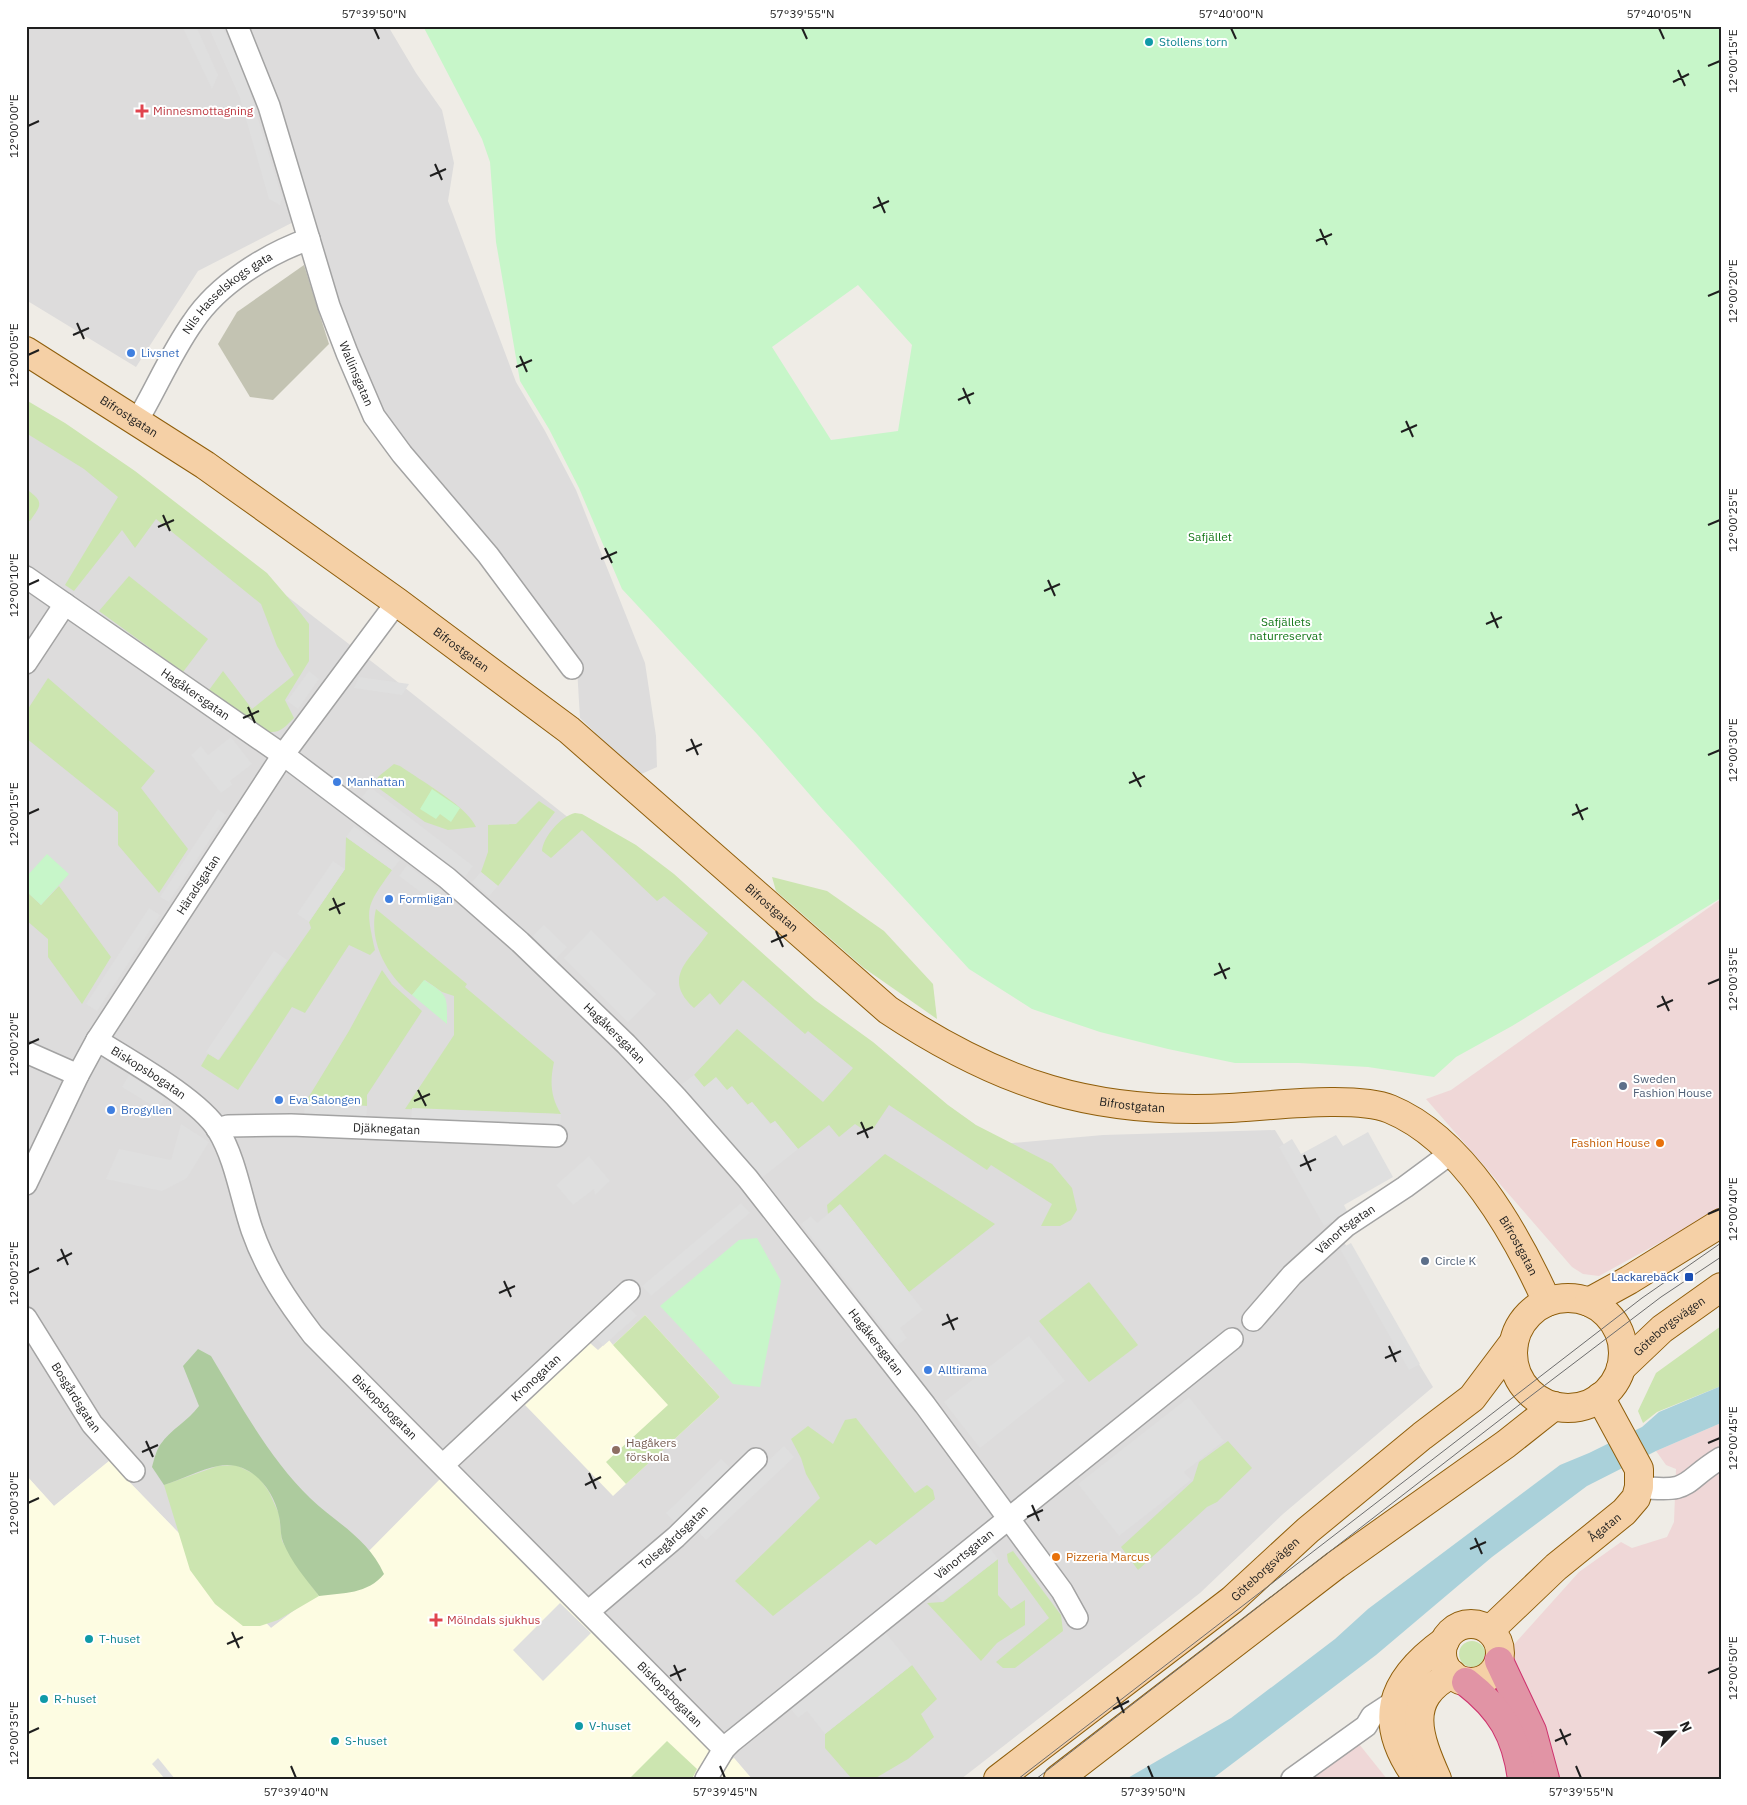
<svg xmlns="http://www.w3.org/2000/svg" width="1747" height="1805" font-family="'IBM Plex Sans',sans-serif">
  <rect width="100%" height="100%" fill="#efece6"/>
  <g fill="#dddcdc">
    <path d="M26 26H388L416 73 442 110 454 163 448 201 516 382 545 431 576 490 645 663 656 736 657 767 639 775 580 718 577 668 395 429 371 388 324 264 309 214 198 271 136 367 26 300Z"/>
    <path d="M26 405 87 442 380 668 817 1015 1001 1144 1103 1135 1275 1130 1433 1387 1283 1514 1200 1593 961 1779H752L734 1758 727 1764 359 1561 271 1628 109 1461 54 1506 26 1475Z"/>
  </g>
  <g fill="#efd7d7">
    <path d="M1721 899V1209L1599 1276 1583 1274 1572 1267 1426 1099 1451 1090Z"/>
    <path d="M1721 1423V1779H1559L1522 1689 1509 1650 1579 1572 1621 1542 1632 1548 1667 1537 1674 1522 1676 1469 1666 1465 1656 1451Z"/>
    <path d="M1347 1729 1387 1779H1282Z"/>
  </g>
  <g fill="#fdfce2">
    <path d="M645 1315 720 1397 613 1496 525 1405 590 1343 598 1350 609 1340 613 1345Z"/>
    <path d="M109 1461 271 1628 359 1561 442 1477 707 1743 710 1754 727 1763 734 1758 752 1779H26V1475L54 1506Z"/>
  </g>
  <path fill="#c3c3b2" d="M304 265 329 344 273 400 250 397 218 344 237 312Z"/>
  <g fill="#cce5b0">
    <path d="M26 400 65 423 135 471 267 573 296 607 309 624V661L285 700 294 718C286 726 281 733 269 732L209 690 223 671 252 709 294 675 277 646 261 604 156 519 135 548 122 530 74 591 65 585 118 497 84 469 26 433Z"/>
    <path d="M26 489C45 502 41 505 30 521H26Z"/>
    <path d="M129 576 208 639 183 672 99 611Z"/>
    <path d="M48 678 155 771 141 788 188 849 159 893 118 845V812L26 738V712Z"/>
    <path d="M394 764 400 766C420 780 468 807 476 827L448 830 425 822 373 784 379 776Z"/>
    <path d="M539 801 555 812 498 886 481 872 488 852V825L516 824Z"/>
    <path d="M575 813 582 814 636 845 674 874 815 1000 873 1042 948 1105 976 1125 1052 1164 1072 1188 1077 1210 1071 1220 1060 1226H1041L1052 1204 991 1165 987 1170 889 1105 873 1129 864 1130 855 1124 839 1137 829 1125 798 1149 775 1121 771 1124 752 1102 748 1105 732 1087 727 1091 704 1087 694 1075 737 1029 823 1102 853 1068 808 1031 805 1034 743 980 720 1005 710 993 694 1008C661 978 690 960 708 933L664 896 657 901 582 830 551 858 542 851C543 837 561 816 575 813Z"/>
    <path d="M346 837 392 870C366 907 365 906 375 950L370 955 349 945 305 1013 292 1007 238 1090 201 1066 208 1054 219 1060 311 928 309 922 345 869Z"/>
    <path d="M772 877 827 891 884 931 933 984 937 1019 864 968 776 891Z"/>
    <path d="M59 886 111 957 82 1004 48 957V939L26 920V891L41 905Z"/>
    <path d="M376 909 467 984 465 987 554 1062C550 1081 550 1096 561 1114L405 1109 454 1035V996L442 992 425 980 412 995C387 976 368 941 376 909Z"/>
    <path d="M382 970 392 984 422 1011 367 1095V1106L305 1103 349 1031Z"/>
    <path d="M885 1154 995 1224 909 1292 841 1205 828 1214 827 1205Z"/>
    <path d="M1089 1282 1138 1345 1089 1382 1039 1321Z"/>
    <path d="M645 1315 720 1397 626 1484 606 1462 668 1405 613 1345Z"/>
    <path d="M1721 1326V1386L1657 1412 1643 1423 1638 1411 1656 1373Z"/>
    <path d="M856 1418 915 1493 927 1485 933 1490 935 1499 876 1545 870 1540 773 1616 735 1581 820 1498 806 1474 801 1458 791 1439 808 1426 833 1444 845 1420Z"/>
    <path d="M1228 1441 1252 1468 1217 1502 1207 1507 1138 1570 1121 1547 1193 1481 1199 1462Z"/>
    <path d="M236 1465 258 1476 269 1492 279 1514 282 1541 297 1566 319 1596 278 1620 260 1626H243L215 1604 190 1570 164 1485 218 1466Z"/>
    <path d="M1013 1551 1061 1615 1063 1631 1015 1668H1003L996 1662 1049 1618 1008 1562 1007 1554Z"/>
    <path d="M998 1559V1595L1011 1609 1025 1600V1625L997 1643 981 1661 927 1603 943 1602Z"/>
    <circle cx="1472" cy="1654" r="13"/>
    <path d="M912 1665 937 1699 921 1714 934 1737 908 1759 874 1779H852L825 1748V1734Z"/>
    <path d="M667 1741 697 1769 692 1779H629Z"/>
  </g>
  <path fill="#adcb9e" d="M198 1349 211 1356C240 1404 269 1458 310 1498 336 1523 368 1538 384 1574 368 1594 343 1593 319 1596 306 1579 291 1562 283 1542 280 1534 281 1524 279 1516 273 1488 249 1459 218 1466 201 1469 181 1480 164 1485L152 1467C154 1460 156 1451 160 1445 171 1429 188 1421 199 1406L183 1366Z"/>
  <g fill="#c7f6c9" fill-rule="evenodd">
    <path d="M423 26H1721V898L1512 1026 1456 1057 1434 1077 1368 1067 1299 1063H1235L1168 1049 1100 1032 1032 1009 969 969 823 810 757 734 622 589 579 488 549 429 520 381 496 242 490 162 482 139ZM858 285 912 345 898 431 831 440 772 347Z"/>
    <path d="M432 789 460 808 451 822 440 814 436 819 420 809Z"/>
    <path d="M47 854 69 874 41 905 26 891V877Z"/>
    <path d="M424 980C449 996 447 995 447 1024L412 995Z"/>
    <path d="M757 1238 781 1281 760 1387 733 1384 660 1306 739 1240Z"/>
  </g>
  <g fill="#dfdfdf">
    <path d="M182 26H196L218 75 212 89Z"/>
    <path d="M208 26H222L244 73 282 198 280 205 269 199 240 98Z"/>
    <path d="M309 671 319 679 298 709 287 701Z"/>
    <path d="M359 677 409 684 402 695 354 688Z"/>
    <path d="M231 737 252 764 230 781 232 785 221 793 191 755 201 746 208 755Z"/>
    <path d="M370 787 473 866 465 877 362 797Z"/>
    <path d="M218 809 226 815 169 902 160 897Z"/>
    <path d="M354 826 400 860 392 870 346 837Z"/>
    <path d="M333 861 345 869 309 922 297 914Z"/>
    <path d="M407 865 442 891 434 902 399 876Z"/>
    <path d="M481 872 498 886 489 896 472 882Z"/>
    <path d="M149 908 160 915 97 1011 86 1004Z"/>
    <path d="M544 925 567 947 556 959 533 936Z"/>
    <path d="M591 930 656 994 628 1022 564 958Z"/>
    <path d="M274 951 287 960 218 1060 206 1052Z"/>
    <path d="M129 1075 165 1097 158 1109 122 1087Z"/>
    <path d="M694 1075 704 1087 716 1077 727 1090 732 1086 747 1105 752 1102 770 1124 775 1121 798 1149 758 1181 681 1085Z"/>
    <path d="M305 1103 367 1106 366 1121 304 1118Z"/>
    <path d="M412 1108 561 1114 560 1127 411 1122Z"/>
    <path d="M181 1124 209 1142 187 1178 162 1191 106 1179 119 1149 171 1160Z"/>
    <path d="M1368 1132 1393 1177 1344 1205 1348 1213 1324 1226 1279 1147 1292 1139 1301 1154 1336 1135 1343 1146Z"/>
    <path d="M589 1156 610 1181 595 1195 594 1189 573 1205 556 1185Z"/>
    <path d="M741 1203 750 1213 651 1296 642 1286Z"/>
    <path d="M840 1204 923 1310 900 1328 907 1338 897 1346 801 1224 811 1216 817 1223Z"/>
    <path d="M1351 1243 1420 1364 1409 1370 1340 1249Z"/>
    <path d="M628 1306 637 1316 603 1346 594 1336Z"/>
    <path d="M1029 1336 1065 1381 980 1448 944 1402Z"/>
    <path d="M1189 1397 1224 1441 1184 1472 1191 1480 1119 1536 1078 1484Z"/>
    <path d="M784 1446 794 1457 706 1540 696 1529Z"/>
    <path d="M721 1459 731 1469 676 1524 666 1513Z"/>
    <path d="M989 1547 998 1559 942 1602 933 1590Z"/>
    <path d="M560 1603 591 1633 543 1681 513 1650Z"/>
    <path d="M885 1632 912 1665 825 1734 807 1711 798 1718 790 1708Z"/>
    <path d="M158 1758 175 1779H165L152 1764Z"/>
  </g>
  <path fill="#aad1da" d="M1721 1386V1423L1656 1451 1587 1486 1492 1557 1376 1655 1212 1779H1126L1231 1718 1335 1639 1368 1609 1560 1465 1589 1453 1642 1427 1659 1412Z"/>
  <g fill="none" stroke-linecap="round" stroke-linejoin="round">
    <g stroke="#a3a3a3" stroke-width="24">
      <g id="minor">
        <path id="s1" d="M237 26 269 106 329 306 347 353 374 416 402 454 488 555 572 668"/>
        <path id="s2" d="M137 421C156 389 171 353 193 322 218 284 267 254 309 239"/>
        <path id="s3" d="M26 577 293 762 447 878 520 942 626 1044 676 1097 748 1179 925 1405 1062 1591 1077 1618"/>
        <path d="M26 663 65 604"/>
        <path id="s4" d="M97 1040C130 1061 199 1099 218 1130 236 1160 241 1198 252 1230 266 1270 287 1301 313 1335L724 1749"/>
        <path d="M26 1052 78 1075"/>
        <path id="s5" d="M217 1129 228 1126 291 1125 556 1136"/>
        <path id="s6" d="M26 1184 78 1075 97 1040 283 755 397 602"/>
        <path id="s7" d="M26 1318 92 1424 134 1471"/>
        <path id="s8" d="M1253 1320 1292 1275 1346 1226 1405 1187 1451 1153"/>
        <path id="s9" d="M444 1464 629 1291"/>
        <path d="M1639 1487C1694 1493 1680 1483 1721 1458"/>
        <path id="s10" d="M589 1611 676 1537 756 1459"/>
        <path id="s11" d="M706 1779 724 1749 731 1742 1232 1339"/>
        <path d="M1292 1779 1366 1726 1372 1716 1395 1701"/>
      </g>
    </g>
    <g stroke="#8f5e0b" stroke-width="30">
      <g id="major">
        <path id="s12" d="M26 351 205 465 397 602 569 730 888 1010C1001 1085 1094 1115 1230 1108 1269 1106 1356 1095 1390 1109 1463 1139 1516 1233 1547 1302"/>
        <circle cx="1568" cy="1353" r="55"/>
        <path d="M1589 1302 1629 1280 1721 1223"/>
        <path id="s13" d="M1621 1368 1662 1329 1721 1287"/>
        <circle cx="1471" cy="1653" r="29"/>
        <path id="s14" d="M1490 1630 1556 1567 1624 1512 1636 1498 1639 1487V1469L1600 1397"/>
        <path id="s15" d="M998 1779 1232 1600 1308 1530 1422 1436 1472 1398 1514 1342"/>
        <path d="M1058 1779 1336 1565 1506 1444 1554 1406"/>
        <path d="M1418 1779C1376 1722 1389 1681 1445 1641"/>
        <path d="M1437 1779C1419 1738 1403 1699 1452 1674"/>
      </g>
    </g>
    <g stroke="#ce336e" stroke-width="30">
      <g id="highway">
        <path d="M1499 1661 1532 1731 1545 1779"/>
        <path d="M1466 1682C1501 1709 1516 1735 1522 1779"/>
      </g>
    </g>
    <use href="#minor" stroke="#fff" stroke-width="21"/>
    <use href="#major" stroke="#f5d0a6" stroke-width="28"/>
    <use href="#highway" stroke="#e194a5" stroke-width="28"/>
    <g stroke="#6d6d6d" stroke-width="1">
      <path d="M1018 1779 1642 1298 1721 1243"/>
      <path d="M1036 1779 1532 1395 1661 1297 1721 1257"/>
    </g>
  </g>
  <path fill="none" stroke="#1f1f1f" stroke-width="2" d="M374 28 379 39M802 28 807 39M1231 28 1236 39M1659 28 1664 39M1708 66 1720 61M1678 70 1685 86M1673 82 1689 74M28 126 39 121M435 164 442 180M430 176 446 169M878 197 885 213M873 208 889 201M1320 229 1327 245M1316 241 1332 234M1708 296 1720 291M77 323 84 339M73 335 89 328M28 355 39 350M520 356 527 372M516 367 532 360M963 388 970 404M958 400 974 393M1406 421 1413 437M1401 432 1417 425M163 515 170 531M1708 525 1720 520M158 527 174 520M605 548 612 563M601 559 617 552M1048 580 1055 596M28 585 39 580M1044 591 1060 584M1491 612 1498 628M1486 624 1502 617M248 707 255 723M243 718 259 711M691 739 698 755M686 751 702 744M1708 755 1720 750M1133 772 1141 787M1129 783 1145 776M1576 804 1583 820M28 814 39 809M1572 815 1588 808M333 898 340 914M329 910 345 903M776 931 783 947M771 942 787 935M1219 963 1226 979M1214 975 1230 968M1708 984 1720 979M1662 996 1669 1011M1657 1007 1673 1000M28 1044 39 1039M418 1090 426 1106M414 1101 430 1094M861 1122 868 1138M857 1134 873 1127M1304 1155 1311 1171M1300 1166 1316 1159M1708 1214 1720 1209M61 1249 68 1265M57 1261 72 1253M28 1273 39 1268M504 1281 511 1297M499 1293 515 1286M947 1314 954 1330M942 1325 958 1318M1389 1346 1396 1362M1385 1358 1401 1351M146 1441 153 1457M1708 1443 1720 1438M142 1452 158 1445M589 1473 596 1489M585 1485 601 1477M28 1503 39 1498M1032 1505 1039 1521M1027 1517 1043 1510M1475 1538 1482 1554M1470 1549 1486 1542M232 1632 239 1648M227 1644 243 1637M674 1665 681 1681M1708 1673 1720 1668M670 1676 686 1669M1117 1697 1124 1713M1113 1709 1129 1701M1560 1729 1567 1745M28 1733 39 1728M1555 1741 1571 1734M291 1766 296 1778M720 1766 725 1778M1148 1766 1153 1778M1576 1766 1581 1778"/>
  <g fill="#0f9aa8" stroke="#fff" stroke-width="2">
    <circle cx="1149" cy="42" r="5"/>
    <circle cx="89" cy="1639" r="5"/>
    <circle cx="44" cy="1699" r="5"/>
    <circle cx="579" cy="1726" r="5"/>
    <circle cx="335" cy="1741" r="5"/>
  </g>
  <g fill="#e0444e" stroke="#fff" stroke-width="2">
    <path d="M139.5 103.5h5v5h5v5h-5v5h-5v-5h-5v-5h5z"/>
    <path d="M433.5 1612.5h5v5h5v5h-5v5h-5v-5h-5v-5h5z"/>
  </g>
  <g fill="#3f7fe0" stroke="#fff" stroke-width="2">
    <circle cx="131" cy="353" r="5"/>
    <circle cx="337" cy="782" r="5"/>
    <circle cx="389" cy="899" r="5"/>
    <circle cx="279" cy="1100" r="5"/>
    <circle cx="111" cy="1110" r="5"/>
    <circle cx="928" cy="1370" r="5"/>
  </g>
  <g fill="#5c6f8a" stroke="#fff" stroke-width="2">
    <circle cx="1623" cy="1086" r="5"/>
    <circle cx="1425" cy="1261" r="5"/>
  </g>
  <g fill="#e8710a" stroke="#fff" stroke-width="2">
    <circle cx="1660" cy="1143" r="5"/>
    <circle cx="1056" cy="1557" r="5"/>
  </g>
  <rect fill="#1a4fb4" stroke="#fff" stroke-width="2" x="1684" y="1272" width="10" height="10" rx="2.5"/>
  <circle fill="#8d6e63" stroke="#fff" stroke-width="2" cx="616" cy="1450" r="5"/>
  <g text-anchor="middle" stroke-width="4" stroke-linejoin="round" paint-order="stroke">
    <g font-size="12" fill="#0d838f" stroke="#fff" text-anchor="start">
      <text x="1159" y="46">Stollens torn</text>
      <text x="99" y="1643">T-huset</text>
      <text x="54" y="1703">R-huset</text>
      <text x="589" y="1730">V-huset</text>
      <text x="345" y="1745">S-huset</text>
    </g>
    <g font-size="12" fill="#be3a42" stroke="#fff" text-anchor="start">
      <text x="153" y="115">Minnesmottagning</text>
      <text x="447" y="1624">Mölndals sjukhus</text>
    </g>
    <g font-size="12" fill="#1f1f1f" stroke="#fff">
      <text dy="4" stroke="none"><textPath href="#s2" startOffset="159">Nils Hasselskogs gata</textPath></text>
      <text dy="4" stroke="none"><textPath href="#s1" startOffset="368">Wallinsgatan</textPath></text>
      <text dy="4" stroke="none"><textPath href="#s12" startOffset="122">Bifrostgatan</textPath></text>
      <text dy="4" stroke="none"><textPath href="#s12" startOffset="528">Bifrostgatan</textPath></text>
      <text dy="4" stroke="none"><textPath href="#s3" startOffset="206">Hagåkersgatan</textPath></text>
      <text dy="4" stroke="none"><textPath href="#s6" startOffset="346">Häradsgatan</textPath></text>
      <text dy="4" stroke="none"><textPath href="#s12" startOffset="932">Bifrostgatan</textPath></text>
      <text dy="4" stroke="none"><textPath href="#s3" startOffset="746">Hagåkersgatan</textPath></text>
      <text dy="4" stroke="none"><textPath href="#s4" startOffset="61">Biskopsbogatan</textPath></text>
      <text dy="4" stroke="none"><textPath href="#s12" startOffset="1352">Bifrostgatan</textPath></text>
      <text dy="4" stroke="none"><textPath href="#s5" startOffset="170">Djäknegatan</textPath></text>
      <text dy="4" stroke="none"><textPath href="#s8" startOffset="130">Vänortsgatan</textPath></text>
      <text dy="4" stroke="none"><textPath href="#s12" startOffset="1802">Bifrostgatan</textPath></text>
      <text dy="4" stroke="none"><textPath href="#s13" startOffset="64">Göteborgsvägen</textPath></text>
      <text dy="4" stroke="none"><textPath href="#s3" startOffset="1151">Hagåkersgatan</textPath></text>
      <text dy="4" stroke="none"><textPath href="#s9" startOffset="126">Kronogatan</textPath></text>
      <text dy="4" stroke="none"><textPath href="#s7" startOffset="94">Bosgårdsgatan</textPath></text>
      <text dy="4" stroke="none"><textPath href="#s4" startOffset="481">Biskopsbogatan</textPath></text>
      <text dy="4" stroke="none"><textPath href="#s14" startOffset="154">Ågatan</textPath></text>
      <text dy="4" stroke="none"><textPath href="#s10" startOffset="112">Tolsegårdsgatan</textPath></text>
      <text dy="4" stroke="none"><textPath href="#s11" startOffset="344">Vänortsgatan</textPath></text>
      <text dy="4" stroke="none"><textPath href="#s15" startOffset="340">Göteborgsvägen</textPath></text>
      <text dy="4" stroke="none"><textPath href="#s4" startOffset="886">Biskopsbogatan</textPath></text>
    </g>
    <g font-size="12" fill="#366cbe" stroke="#fff" text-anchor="start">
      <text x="141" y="357">Livsnet</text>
      <text x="347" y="786">Manhattan</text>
      <text x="399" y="903">Formligan</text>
      <text x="289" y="1104">Eva Salongen</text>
      <text x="121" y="1114">Brogyllen</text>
      <text x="938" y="1374">Alltirama</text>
    </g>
    <g font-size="12" fill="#147718" stroke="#fff">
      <text x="1210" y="541">Safjället</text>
      <text x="1286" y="626">Safjällets<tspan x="1286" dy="14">naturreservat</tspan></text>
    </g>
    <g font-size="12" fill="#4e5e75" stroke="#fff" text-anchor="start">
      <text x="1633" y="1083">Sweden<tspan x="1633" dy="14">Fashion House</tspan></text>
      <text x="1435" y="1265">Circle K</text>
    </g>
    <g font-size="12" fill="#c56008" stroke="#fff" text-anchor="end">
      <text x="1650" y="1147">Fashion House</text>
      <text x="1066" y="1561" text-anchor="start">Pizzeria Marcus</text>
    </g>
    <g font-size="12" fill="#164399" stroke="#fff" text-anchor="end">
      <text x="1679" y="1281">Lackarebäck</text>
    </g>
    <g font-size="12" fill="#785e54" stroke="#fff" text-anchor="start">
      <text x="626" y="1447">Hagåkers<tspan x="626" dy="14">förskola</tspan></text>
    </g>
  </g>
  <rect width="1747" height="1805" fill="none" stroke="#ffffff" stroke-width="55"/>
  <g transform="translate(1674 1732) rotate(66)" stroke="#ffffff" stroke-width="4" paint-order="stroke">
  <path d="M0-4L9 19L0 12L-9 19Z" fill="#1f1f1f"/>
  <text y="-8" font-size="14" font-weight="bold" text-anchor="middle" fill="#1f1f1f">N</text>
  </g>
  <rect x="28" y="28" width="1692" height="1750" fill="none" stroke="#1f1f1f" stroke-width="2"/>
  <g font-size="12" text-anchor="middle" fill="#1f1f1f">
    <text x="374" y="18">57°39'50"N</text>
    <text x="802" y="18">57°39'55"N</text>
    <text x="1231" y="18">57°40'00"N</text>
    <text x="1659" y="18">57°40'05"N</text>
    <text transform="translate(1733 61) rotate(-90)" y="4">12°00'15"E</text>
    <text transform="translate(14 126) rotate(-90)" y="4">12°00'00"E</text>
    <text transform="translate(1733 291) rotate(-90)" y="4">12°00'20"E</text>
    <text transform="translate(14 355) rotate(-90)" y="4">12°00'05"E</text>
    <text transform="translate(1733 520) rotate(-90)" y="4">12°00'25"E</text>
    <text transform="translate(14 585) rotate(-90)" y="4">12°00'10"E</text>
    <text transform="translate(1733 750) rotate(-90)" y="4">12°00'30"E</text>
    <text transform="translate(14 814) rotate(-90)" y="4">12°00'15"E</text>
    <text transform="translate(1733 979) rotate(-90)" y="4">12°00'35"E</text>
    <text transform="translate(14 1044) rotate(-90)" y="4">12°00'20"E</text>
    <text transform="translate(1733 1209) rotate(-90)" y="4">12°00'40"E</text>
    <text transform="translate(14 1273) rotate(-90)" y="4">12°00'25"E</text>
    <text transform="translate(1733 1438) rotate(-90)" y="4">12°00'45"E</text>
    <text transform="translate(14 1503) rotate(-90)" y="4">12°00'30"E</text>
    <text transform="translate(1733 1668) rotate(-90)" y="4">12°00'50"E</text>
    <text transform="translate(14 1733) rotate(-90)" y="4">12°00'35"E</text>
    <text x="296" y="1796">57°39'40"N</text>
    <text x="725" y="1796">57°39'45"N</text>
    <text x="1153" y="1796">57°39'50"N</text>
    <text x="1581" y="1796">57°39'55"N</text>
  </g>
</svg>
